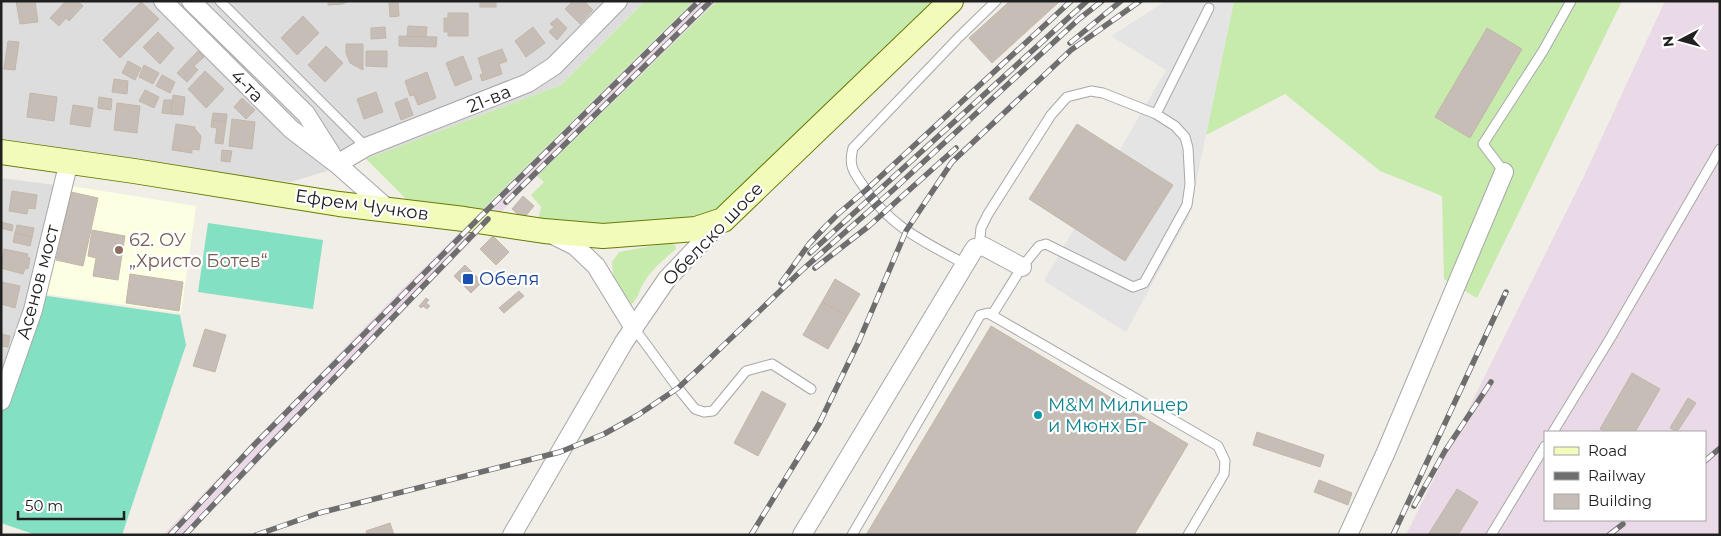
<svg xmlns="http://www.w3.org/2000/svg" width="1721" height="536" font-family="Montserrat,sans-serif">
  <rect width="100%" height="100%" fill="#f1eee7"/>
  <g fill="#dedddd">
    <path d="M1 1H645L561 85 366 159 291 182 64 154 1 143Z"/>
    <path d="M1 178 55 185 17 335 1 382Z"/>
  </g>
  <g fill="#ead9e6" fill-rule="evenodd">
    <path d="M694 1H717L537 176 399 314 189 535H163L390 301Z"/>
    <path d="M1665 1H1720V535H1406L1584 176ZM1545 432H1705V520H1545Z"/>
  </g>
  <path fill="#fdffe2" d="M65 185 196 206 181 313 39 293Z"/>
  <g fill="#c7ebad">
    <path d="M645 1H694L480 212 411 204 366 159 561 85Z"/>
    <path d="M717 1H931L928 10 716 213 689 223 588 229 538 221 541 207 531 195 544 182 537 176Z"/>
    <path d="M1234 1H1622L1477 298 1444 279 1442 196 1380 171 1285 94 1206 135Z"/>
    <path d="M668 243 675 245 676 249C664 259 651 270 643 284 639 291 638 298 632 304L627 303 613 274 612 262 619 252Z"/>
  </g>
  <g fill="#84e0c2">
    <path d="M208 223 323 240 313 309 198 292Z"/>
    <path d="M40 295 180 315 186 345 122 535H36L1 523V411Z"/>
  </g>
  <path fill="#e4e4e4" d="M1166 1H1234L1189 216 1126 332 1044 281 1166 70 1111 36Z"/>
  <g fill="#c6beb6" stroke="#c3b6a9">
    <path d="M16 1H35L38 22 20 24Z"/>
    <path d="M66 1H77L83 6 69 21 66 18 59 26 50 18Z"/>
    <path d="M328 1H350L342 4 328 5Z"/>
    <path d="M389 1H398L399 16 390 17Z"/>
    <rect x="480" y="1" width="16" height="6"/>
    <path d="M573 1H584L593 10 580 24 565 9Z"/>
    <path d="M1010 1H1060L992 63 969 38Z"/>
    <path d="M141 2 159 19 120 58 103 40Z"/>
    <path d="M448 13H468V36H448V32H444V18H448Z"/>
    <path d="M303 16 319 33 297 55 281 38Z"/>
    <path d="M557 18 567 28 557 40 549 32 554 27 550 24Z"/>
    <path d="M408 26 427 27 426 37H407Z"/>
    <path d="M385 27 386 38 371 39V28Z"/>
    <path d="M533 27 545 43 526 57 515 41Z"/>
    <path d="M1487 28 1522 49 1470 138 1435 117Z"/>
    <path d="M158 32 174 48 160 64 143 47Z"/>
    <path d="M399 36 437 37 436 47 399 46Z"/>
    <path d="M8 41 19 42 15 70 4 69Z"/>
    <path d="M346 44H363V70L350 63 346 53Z"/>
    <path d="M326 46 343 63 325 82 308 65Z"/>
    <path d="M502 49 507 61 499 64 502 74 482 81 480 75 483 74 478 58Z"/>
    <path d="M198 51 204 57 194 66 198 70 187 82 177 73Z"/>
    <path d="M366 51H387V67L366 66Z"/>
    <path d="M463 56 472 79 455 86 446 63Z"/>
    <path d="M128 61 141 68 135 80 122 73Z"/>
    <path d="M144 65 159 73 153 84 139 77Z"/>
    <path d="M205 71 224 89 206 108 188 89Z"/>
    <path d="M427 72 436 98 418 105 414 95 410 96 405 81Z"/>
    <path d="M162 75 175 82 170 93 156 86Z"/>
    <path d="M114 79 128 81 127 94 112 92Z"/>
    <path d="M145 90 159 97 154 108 139 101Z"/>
    <path d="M376 92 383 112 364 119 357 99Z"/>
    <path d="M30 93 57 97 54 121 27 117Z"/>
    <path d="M173 95 185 97 183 115 171 114Z"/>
    <path d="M99 97 112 99 111 110 98 108Z"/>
    <path d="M242 98 255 110 246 119 234 107Z"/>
    <path d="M407 98 413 115 401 120 395 103Z"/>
    <path d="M164 100H172L171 114 162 113Z"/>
    <path d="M117 103 140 106 137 133 114 130Z"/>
    <path d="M73 105 93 108 90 127 70 124Z"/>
    <path d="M213 113 227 114 226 122 212 120Z"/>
    <path d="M232 119 255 122 252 149 229 146Z"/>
    <path d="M212 120 226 122 223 144 215 143 217 128 211 127Z"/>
    <path d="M176 124 195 127V129L201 136 199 150 192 149V153L172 150Z"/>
    <path d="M1077 124 1173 185 1125 261 1029 199Z"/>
    <path d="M222 150 232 151 230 162 221 161Z"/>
    <path d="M12 191 37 195 35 209 28 208 27 214 9 211Z"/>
    <path d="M71 192 98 198 83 266 56 260Z"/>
    <path d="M523 196 534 206 523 219 512 209Z"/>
    <path d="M1 222 13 225 12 231 1 228Z"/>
    <path d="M17 225 34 228 32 237 15 233Z"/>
    <path d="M92 230 125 236 118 280 93 276 96 258 88 256Z"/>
    <path d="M15 233 32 237 30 246 13 242Z"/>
    <path d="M493 236 509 252 496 265 480 249Z"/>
    <path d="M4 249 28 254 27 257 30 258 28 269 25 268 23 274 1 268Z"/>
    <path d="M465 265 482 282 471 293 454 276Z"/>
    <path d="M130 274 183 282 179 311 126 303Z"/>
    <path d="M835 279 860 294 847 316 822 302Z"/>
    <path d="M1 282 20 286 15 308 1 304Z"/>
    <path d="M519 291 524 296 504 313 499 308Z"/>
    <path d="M426 298 429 300 426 303 430 306 427 309 423 306 421 308 419 306Z"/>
    <path d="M822 302 847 316 828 349 803 335Z"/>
    <path d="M991 326 1188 444 1134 535H866Z"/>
    <path d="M205 329 226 335 215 372 193 366Z"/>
    <path d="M1 334 10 336 8 347 1 346Z"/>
    <path d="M1632 373 1660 389 1635 432H1607L1600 429Z"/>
    <path d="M762 391 786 404 758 456 734 443Z"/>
    <path d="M1688 398 1696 403 1677 432 1670 428Z"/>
    <path d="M1257 432 1324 455 1320 467 1253 445Z"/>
    <path d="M1319 480 1352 493 1348 505 1314 492Z"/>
    <path d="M1457 489 1478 502 1458 535H1428Z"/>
    <path d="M390 523 394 535H367L366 531Z"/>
  </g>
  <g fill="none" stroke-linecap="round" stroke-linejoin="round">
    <g stroke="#a7a7a7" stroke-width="11">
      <g id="lane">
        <path d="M220 1 366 147"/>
        <path d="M1156 114 1209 8"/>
        <path d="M1504 172 1483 144 1543 51 1571 1"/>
        <path d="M979 247 981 228 988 214 1051 115 1067 97 1091 91 1103 93 1156 114 1175 126 1185 137 1188 148 1190 184 1187 205 1144 283 1133 287 1046 244 1039 246 1022 267 992 315"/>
        <path d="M965 264C925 242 890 227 864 187 854 172 848 167 853 148L959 37 996 1"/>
        <path d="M634 328 678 388 695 409 704 412 713 411 746 371 772 364 811 389"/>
        <path d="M1553 432 1611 337 1720 149"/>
        <path d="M852 535 978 319 980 315 988 313 1218 446 1225 461 1224 474 1188 535"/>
        <path d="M1491 535 1545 446"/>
      </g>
    </g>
    <g stroke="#a7a7a7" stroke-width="20">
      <g id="street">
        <path d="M163 1 291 129 337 164 389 210"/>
        <path d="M191 1 306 114 332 155"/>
        <path d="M337 164 366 147 528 83 554 66 618 1"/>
        <path d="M555 236 575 246 596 266 634 328"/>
        <path d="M1 401 33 310 69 161"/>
        <path d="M512 535 624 342 667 279 722 221"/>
        <path d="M802 535 973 251 975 248 983 246 1022 267"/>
        <path d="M1348 535 1386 452 1504 172"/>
      </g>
    </g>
    <g stroke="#677b03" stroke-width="26">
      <path id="secondary" d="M1 152 134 171 339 204 464 219 544 231 603 236 696 229 723 220 951 1"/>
    </g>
    <use href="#lane" stroke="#fff" stroke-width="9"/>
    <use href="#street" stroke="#fff" stroke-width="18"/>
    <use href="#secondary" stroke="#f3fbbb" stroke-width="24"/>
    <g stroke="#6e6e6e" stroke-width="5.5">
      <g id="rail">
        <path d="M1070 43 1121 1"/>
        <path d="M506 202 711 1"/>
        <path d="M810 253 1087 1"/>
        <path d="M815 268 869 226 956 148"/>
        <path d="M781 283 809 244 825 227 838 214 866 190 1071 1"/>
        <path d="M1705 461 1720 448"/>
        <path d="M1414 506 1445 451 1491 382"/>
        <path d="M170 535 255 444 476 221 699 1"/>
        <path d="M185 535 264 451 488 219"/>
        <path d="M256 535 319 513 560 452 604 434 638 415 678 388 704 364 801 271 893 190 1079 19 1102 1"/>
        <path d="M751 535 819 424 859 341 906 231 952 162 1071 50 1140 1"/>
        <path d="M1393 535 1506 292"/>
        <path d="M1609 535 1623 524"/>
      </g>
    </g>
    <use href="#rail" stroke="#fff" stroke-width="4" stroke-dasharray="11" stroke-linecap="butt"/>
  </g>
  <circle fill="#8d6e63" stroke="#fff" stroke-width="2" cx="119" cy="250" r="5"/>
  <rect fill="#1a4fb4" stroke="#fff" stroke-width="2" x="462" y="273" width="12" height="12" rx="2.5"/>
  <circle fill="#0f9aa8" stroke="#fff" stroke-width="2" cx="1038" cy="415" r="5"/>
  <g text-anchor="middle" stroke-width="4.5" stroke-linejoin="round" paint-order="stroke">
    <g font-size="18" fill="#202020" stroke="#fff">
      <text transform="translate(247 86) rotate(45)" y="6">4-та</text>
      <text transform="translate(489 99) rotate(-22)" y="6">21-ва</text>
      <text transform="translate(362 205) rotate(8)" y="6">Ефрем Чучков</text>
      <text transform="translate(713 234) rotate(-46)" y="6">Обелско шосе</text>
      <text transform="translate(38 282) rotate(-75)" y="6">Асенов мост</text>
    </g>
    <g font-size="18" fill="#785e54" stroke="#fff" text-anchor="start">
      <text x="129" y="246">62. ОУ<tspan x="129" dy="21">„Христо Ботев“</tspan></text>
    </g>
    <g font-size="18" fill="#164399" stroke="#fff" text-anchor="start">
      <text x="479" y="285">Обеля</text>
    </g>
    <g font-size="18" fill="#0d838f" stroke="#fff" text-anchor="start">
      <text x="1048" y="411">М&amp;M Mилицер<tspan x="1048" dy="21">и Мюнх Бг</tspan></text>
    </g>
  </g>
  <rect width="1721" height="536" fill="none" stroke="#202020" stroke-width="5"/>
  <rect x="1544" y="431" width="162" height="90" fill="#ffffff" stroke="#a6a6a6"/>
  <rect x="1554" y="447" width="25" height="8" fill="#f3fbbb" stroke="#a6a6a6"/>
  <text x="1588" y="456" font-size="15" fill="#202020">Road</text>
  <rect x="1554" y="472" width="25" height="8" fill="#6e6e6e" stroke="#a6a6a6"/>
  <text x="1588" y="481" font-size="15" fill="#202020">Railway</text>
  <rect x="1554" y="494" width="25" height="15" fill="#c6beb6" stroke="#a6a6a6"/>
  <text x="1588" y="506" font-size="15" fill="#202020">Building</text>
  <g transform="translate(1681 40) rotate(264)" stroke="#ffffff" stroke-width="4" paint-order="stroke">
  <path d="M0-4L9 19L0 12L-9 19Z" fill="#202020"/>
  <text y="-8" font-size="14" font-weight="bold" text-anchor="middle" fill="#202020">N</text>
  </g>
  <path d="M18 511v8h106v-8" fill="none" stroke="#202020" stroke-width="2.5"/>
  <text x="25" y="511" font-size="15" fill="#202020" stroke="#ffffff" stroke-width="4" paint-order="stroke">50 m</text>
</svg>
